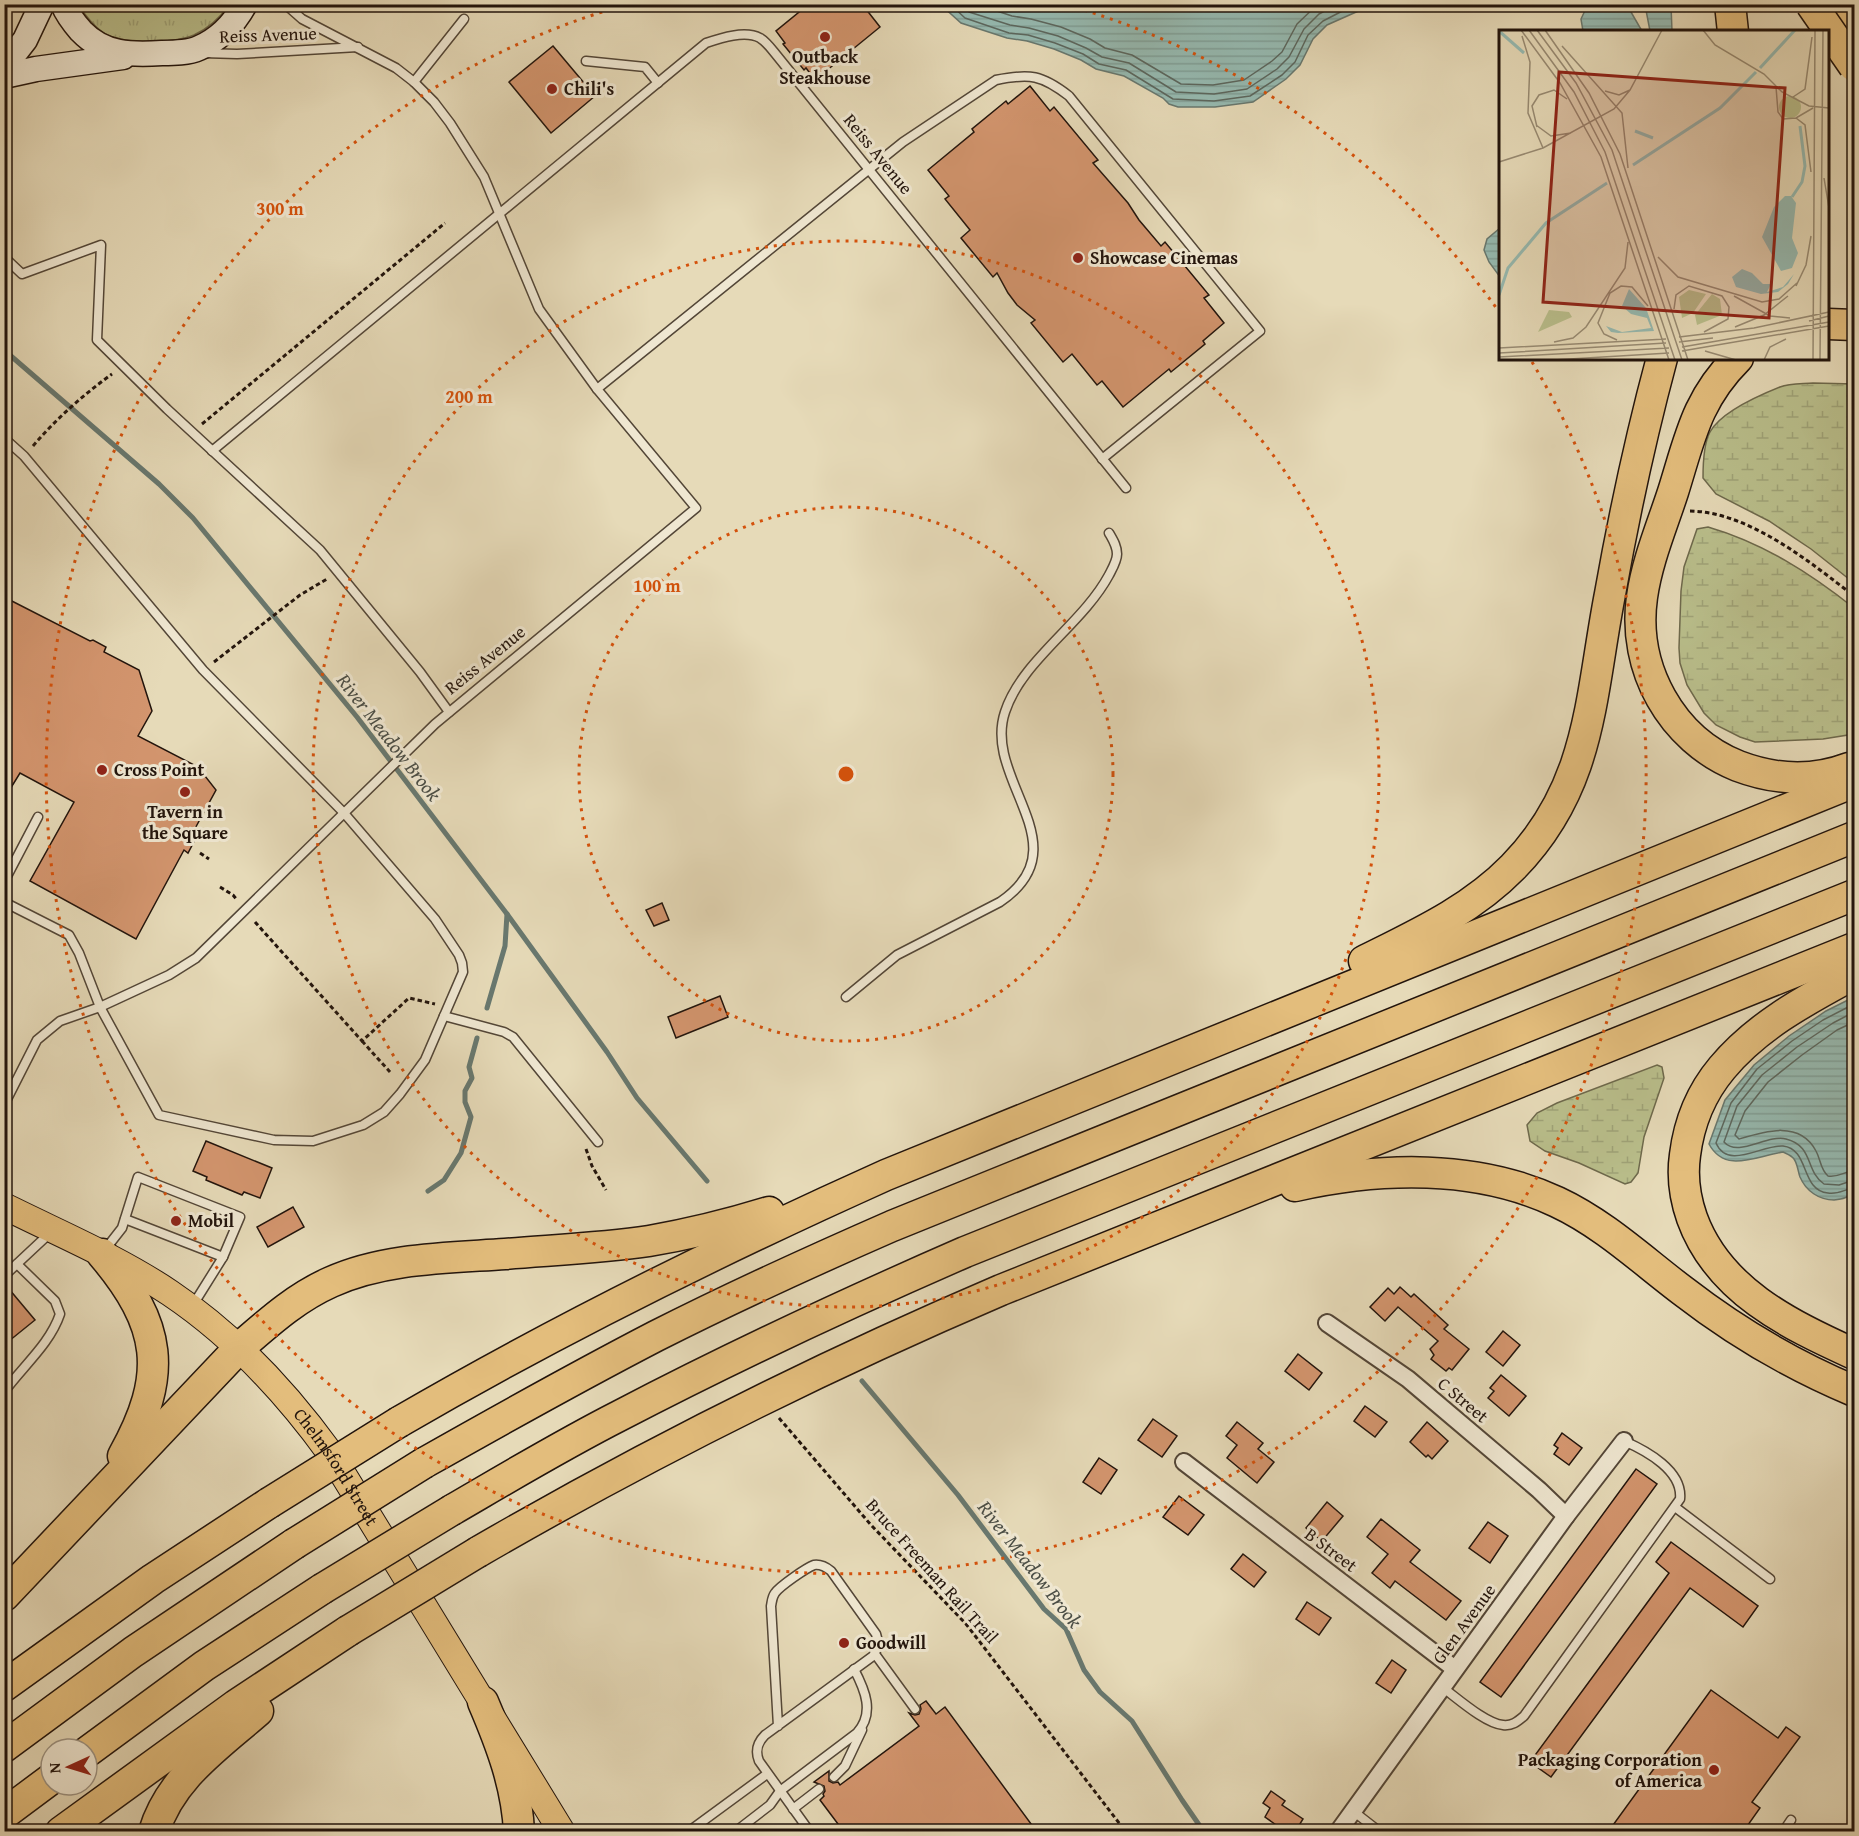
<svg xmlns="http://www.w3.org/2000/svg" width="1859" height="1836" font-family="'Gentium Book Plus',serif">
  <defs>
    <pattern id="grass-tufts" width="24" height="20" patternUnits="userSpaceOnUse" patternTransform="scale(1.5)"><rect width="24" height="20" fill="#b9be8b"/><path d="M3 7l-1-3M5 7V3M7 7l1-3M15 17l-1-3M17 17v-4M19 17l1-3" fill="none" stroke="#9fa277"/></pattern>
    <pattern id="wetland-marsh" width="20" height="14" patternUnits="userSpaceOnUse" patternTransform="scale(1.5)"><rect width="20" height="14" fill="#b9be8b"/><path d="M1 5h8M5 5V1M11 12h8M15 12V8" fill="none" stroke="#9fa277"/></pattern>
    <pattern id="water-rules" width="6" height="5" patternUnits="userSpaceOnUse" patternTransform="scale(1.5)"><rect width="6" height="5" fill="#96bab1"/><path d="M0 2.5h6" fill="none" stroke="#819f97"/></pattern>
  </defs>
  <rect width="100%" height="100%" fill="#e6dab8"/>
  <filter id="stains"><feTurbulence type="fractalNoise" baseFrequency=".00333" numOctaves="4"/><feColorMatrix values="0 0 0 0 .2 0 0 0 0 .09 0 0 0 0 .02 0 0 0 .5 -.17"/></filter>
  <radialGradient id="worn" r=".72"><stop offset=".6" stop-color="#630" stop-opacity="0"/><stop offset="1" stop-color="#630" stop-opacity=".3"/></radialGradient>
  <path fill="url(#grass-tufts)" stroke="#6e694c" stroke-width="1.5" d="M78 5H229C220 18 209 28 194 35 175 43 125 44 107 35 95 28 86 16 78 5Z"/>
  <g fill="url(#wetland-marsh)" stroke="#6e694c" stroke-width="1.5">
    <path d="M1813 383 1854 384V583L1811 549 1769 521 1716 494 1703 478C1703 465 1704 443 1710 432 1721 412 1760 395 1780 387 1790 383 1803 384 1813 383Z"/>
    <path d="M1708 527C1763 543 1810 573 1854 608V734L1823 739 1755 742 1740 737 1716 725 1704 713 1687 685 1680 663 1679 648 1681 591 1684 567 1697 529Z"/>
    <path d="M1657 1065 1662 1067 1664 1078 1644 1137 1638 1173 1631 1182 1625 1184 1579 1163 1545 1151 1530 1141 1527 1125 1537 1113 1557 1103Z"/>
  </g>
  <g fill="url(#water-rules)" stroke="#68786f" stroke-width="1.5">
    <path d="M1588 4 1624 5 1631 12 1642 31H1583L1581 19Z"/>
    <path d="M941 5H1372L1327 25 1313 39 1300 65 1286 79 1253 102 1215 107H1178L1169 104 1163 98 1124 76 1096 69 1081 60 1054 49 1027 41 1007 38 961 23Z"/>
    <path d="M1645 5H1671L1672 31H1650Z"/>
    <path d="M1500 228V277L1489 262 1484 250 1487 239Z"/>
    <path d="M1854 997V1191C1849 1198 1842 1199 1834 1200 1819 1200 1806 1191 1800 1177 1798 1172 1798 1165 1794 1159 1791 1155 1787 1154 1783 1152 1756 1156 1725 1174 1709 1144L1725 1100 1754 1065 1789 1036 1826 1011Z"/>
  </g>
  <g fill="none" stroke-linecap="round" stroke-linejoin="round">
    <g stroke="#5c675e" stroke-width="1.5">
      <path d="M950 4 965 18 1009 33 1028 35 1055 43 1083 54 1099 64 1126 70 1173 99 1214 101 1250 96 1282 75 1295 62 1308 35 1323 21 1356 4"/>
      <path d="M961 4 969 12 1010 25 1029 28 1058 36 1086 48 1102 57 1129 63 1176 92 1214 94 1247 89 1277 69 1289 57 1304 29 1319 14 1338 4"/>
      <path d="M976 4 1012 16 1031 19 1061 27 1090 39 1105 48 1132 55 1181 84 1213 85 1244 80 1272 61 1282 52 1297 24 1318 4"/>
      <path d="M1854 1004 1823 1020 1792 1041 1757 1069 1731 1103 1716 1143C1728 1171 1763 1144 1783 1146 1810 1149 1800 1190 1828 1193 1838 1195 1845 1189 1854 1188"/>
      <path d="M1854 1012 1833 1023 1797 1047 1762 1075 1737 1106 1724 1142C1738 1158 1767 1134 1786 1139 1814 1146 1805 1171 1824 1184L1839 1185 1854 1180"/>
      <path d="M1854 1022 1837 1030 1802 1055 1768 1082 1745 1111 1735 1135 1739 1139C1765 1131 1800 1120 1816 1151 1821 1160 1820 1169 1828 1176 1838 1178 1845 1171 1854 1171"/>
    </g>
    <g stroke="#68786f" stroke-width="5">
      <path d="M4 350 159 484 193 518 357 717 507 914 607 1052 637 1098 707 1181"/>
      <path d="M487 1008 505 946 507 914"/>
      <path d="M428 1191 444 1180 461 1153 471 1117 465 1102V1091L472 1078 469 1067 477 1038"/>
      <path d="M862 1381 958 1495 1044 1609 1066 1629 1084 1670 1100 1692 1132 1721 1182 1800 1204 1832"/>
    </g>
  </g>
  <g fill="#d3956e" stroke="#22140c" stroke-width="1.5">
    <path d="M809 4H862L880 27 815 80 806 68 804 70 783 44 785 43 776 31Z"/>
    <path d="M553 46 595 96 551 133 509 82Z"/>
    <path d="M1030 86 1050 111 1054 107 1098 160 1093 163 1128 203 1139 220 1161 246 1165 242 1209 295 1204 298 1224 323 1203 341 1205 344 1171 372 1169 369 1123 407 1102 381 1097 385 1072 354 1063 362 1031 323 1035 320 1017 305 1008 293 997 273 993 277 961 238 970 230 945 199 949 196 928 170 974 132 972 129 1006 101 1008 104Z"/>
    <path d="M4 597 90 641 93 640 106 647 104 652 139 670 152 711 138 736 198 767 216 790 192 834 197 836 188 853 184 850 136 939 30 881 74 802 20 773 4 799Z"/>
    <path d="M662 903 669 920 654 926 646 910Z"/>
    <path d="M720 996 728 1017 676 1038 668 1017Z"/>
    <path d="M206 1141 272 1168 260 1198 244 1192 242 1195 206 1180 207 1177 193 1171Z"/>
    <path d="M293 1207 304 1227 268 1247 257 1227Z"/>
    <path d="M4 1283 35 1320 4 1345Z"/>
    <path d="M1400 1287 1411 1297 1414 1294 1448 1325 1444 1329 1469 1349 1452 1370 1449 1368 1446 1371 1431 1359 1434 1355 1430 1349 1438 1341 1398 1307 1385 1321 1370 1307 1388 1288 1394 1294Z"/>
    <path d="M1503 1331 1520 1345 1503 1366 1486 1352Z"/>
    <path d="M1298 1354 1322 1373 1309 1390 1285 1371Z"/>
    <path d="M1501 1375 1526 1396 1509 1416 1488 1398 1494 1391 1490 1388Z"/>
    <path d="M1365 1406 1387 1422 1375 1437 1354 1421Z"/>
    <path d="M1153 1419 1177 1436 1162 1457 1138 1440Z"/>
    <path d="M1237 1422 1263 1443 1258 1449 1274 1462 1257 1483 1227 1458 1237 1445 1226 1436Z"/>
    <path d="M1427 1422 1448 1441 1432 1459 1428 1455 1426 1457 1410 1442Z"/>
    <path d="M1562 1433 1582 1448 1569 1465 1554 1454 1558 1448 1554 1445Z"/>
    <path d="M1099 1458 1117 1470 1101 1494 1083 1482Z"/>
    <path d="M1636 1469 1657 1484 1501 1697 1480 1682Z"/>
    <path d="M1179 1496 1204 1515 1188 1535 1163 1517Z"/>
    <path d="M1327 1502 1343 1516 1322 1541 1306 1528Z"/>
    <path d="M1381 1519 1420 1550 1410 1562 1461 1601 1446 1620 1395 1581 1390 1588 1372 1573 1388 1554 1367 1537Z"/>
    <path d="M1488 1522 1508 1536 1490 1563 1469 1548Z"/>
    <path d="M1671 1542 1758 1606 1743 1627 1690 1588 1551 1777 1530 1762 1669 1573 1656 1562Z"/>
    <path d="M1243 1554 1266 1572 1254 1587 1231 1569Z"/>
    <path d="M1307 1602 1331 1618 1319 1635 1296 1619Z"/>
    <path d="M1392 1660 1406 1670 1391 1693 1376 1683Z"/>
    <path d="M1711 1690 1778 1738 1786 1727 1800 1737 1752 1802 1760 1808 1743 1832H1608Z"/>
    <path d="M926 1701 936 1714 945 1707 1037 1832H844L820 1800 824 1796 823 1794 825 1791 824 1786 814 1782 829 1771V1781L833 1783 838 1782 840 1785 919 1726 909 1713 915 1715 919 1714 921 1709 920 1705Z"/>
    <path d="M1271 1791 1285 1801 1282 1805 1303 1819 1295 1832H1286L1265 1817 1270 1808 1263 1803Z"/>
  </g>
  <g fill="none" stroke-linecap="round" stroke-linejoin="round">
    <g stroke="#534637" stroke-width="11">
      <g id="service">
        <path d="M203 53 237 54 358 47"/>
        <path d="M586 61 645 67 658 83"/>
        <path d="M414 82 464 19"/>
        <path d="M4 257 22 274 101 245 97 340 167 409 320 550 420 672 449 712"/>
        <path d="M597 389 903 142 996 80C1030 73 1042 75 1069 96L1260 331 1102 459"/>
        <path d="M4 438 24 456 203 670 344 813 435 919 459 955 462 963 463 972 425 1060 400 1094 384 1112 363 1125 313 1141 274 1140 159 1115 100 1007 79 953 69 935 4 902"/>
        <path d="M212 451 706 43C721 38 745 30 760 38 765 41 770 47 774 52L1126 488"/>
        <path d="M4 882 38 817"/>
        <path d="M846 997 897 955 1000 902C1083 846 982 780 1005 712 1022 660 1082 625 1109 575 1112 569 1117 561 1117 554 1117 546 1113 540 1109 533"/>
        <path d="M444 1016 504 1032 513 1037 598 1142"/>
        <path d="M4 1105 37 1040 60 1021 100 1007 169 975 196 958 435 724 696 508 597 389 539 309 484 177 450 123 434 102 414 82 396 68 302 19 285 4"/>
        <path d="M125 1219 223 1257"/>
        <path d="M104 1251 122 1228 138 1177 240 1217 223 1257 193 1305"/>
        <path d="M4 1276 50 1233"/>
        <path d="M4 1392C22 1367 50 1344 60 1314L55 1301 17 1264"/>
        <path d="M1675 1507 1770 1579"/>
        <path d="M875 1654 915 1709"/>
        <path d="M1442 1687C1457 1698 1486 1724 1503 1725 1512 1726 1517 1722 1524 1716L1680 1499C1683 1471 1647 1451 1624 1441"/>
        <path d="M778 1726 771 1606C772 1601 772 1597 775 1593 780 1586 806 1568 814 1565 821 1564 826 1567 831 1571L876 1634 879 1645 873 1656 765 1735C757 1743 755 1751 759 1761L810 1832"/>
        <path d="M834 1777 845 1766 862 1730"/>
        <path d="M793 1809 819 1789"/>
        <path d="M1353 1811 1380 1832"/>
        <path d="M688 1832 767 1774"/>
        <path d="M735 1832 770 1805 780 1791 857 1733C875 1713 865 1690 854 1669"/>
        <path d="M1783 1832 1791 1820"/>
      </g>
    </g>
    <g stroke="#534637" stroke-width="20">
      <g id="minor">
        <path d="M1327 1323 1408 1379 1539 1490 1566 1516"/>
        <path d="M1184 1462 1455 1669"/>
        <path d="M1338 1832 1566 1516 1624 1441"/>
      </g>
    </g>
    <g stroke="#22140c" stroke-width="27">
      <g id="secondary">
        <path d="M63 4C67 14 74 23 81 31 104 55 131 55 162 53 174 53 188 53 199 48 220 39 234 24 245 4"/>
        <path d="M4 67 25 40 42 4"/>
        <path d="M4 76 36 69 123 57"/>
      </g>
    </g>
    <g stroke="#22140c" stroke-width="28">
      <g id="primary">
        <path id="s1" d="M4 1206C60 1234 118 1258 170 1293 234 1336 285 1391 330 1453L562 1832"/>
      </g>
    </g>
    <g stroke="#22140c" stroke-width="33">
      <g id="motorway">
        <path d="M1730 4 1733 32"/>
        <path d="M1828 34 1840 4"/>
        <path d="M1828 324 1854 325"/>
        <path d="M1738 358C1696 400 1690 438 1673 492 1662 526 1647 561 1642 597 1632 668 1671 739 1738 766 1775 780 1812 782 1849 768"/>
        <path d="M1364 961C1418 934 1471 910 1513 867 1592 786 1590 697 1610 594 1624 515 1641 436 1662 358"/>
        <path d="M1854 974C1806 1000 1758 1025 1722 1068 1701 1093 1689 1123 1685 1155 1682 1176 1685 1198 1692 1218 1718 1290 1788 1324 1854 1354"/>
        <path d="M1295 1186C1380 1167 1476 1164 1557 1202 1604 1224 1642 1260 1683 1291 1736 1332 1792 1365 1854 1391"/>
        <path d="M102 1254C162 1325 169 1374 123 1456"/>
        <path d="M399 1422C557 1330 719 1250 886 1175L1854 782"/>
        <path d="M424 1463C500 1420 577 1377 656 1336 733 1297 812 1261 892 1226L1854 837"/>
        <path d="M452 1510C507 1478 562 1445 619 1416 732 1357 848 1303 965 1252L1854 895"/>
        <path d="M478 1552C647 1454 821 1367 1001 1290L1854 948"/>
        <path d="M4 1596 239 1348C268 1323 295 1298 331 1282 384 1258 447 1258 505 1254 553 1250 602 1248 649 1241 690 1234 730 1224 769 1212"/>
        <path d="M4 1686 153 1579 269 1503"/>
        <path d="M483 1702C501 1744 517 1786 519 1832"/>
        <path d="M4 1747 133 1652 294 1544"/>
        <path d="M87 1752 204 1666 322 1589"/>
        <path d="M4 1814 51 1779"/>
        <path d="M61 1832 236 1705 348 1631"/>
        <path d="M154 1832C170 1778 218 1746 258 1711"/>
      </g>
    </g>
    <g stroke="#22140c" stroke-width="3" stroke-dasharray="4.5 3" stroke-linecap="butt">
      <path d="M202 424 445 223"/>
      <path d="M33 446C56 419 83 395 112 374"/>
      <path d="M1690 511C1749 512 1810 562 1854 596"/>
      <path d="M214 662 300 595 327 579"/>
      <path d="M200 853 209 859"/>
      <path d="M220 887 233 895 237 900"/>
      <path d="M255 922 362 1041 409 998 435 1004"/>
      <path d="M362 1041 390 1072"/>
      <path d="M586 1149 592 1166 606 1190"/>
      <path d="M779 1418 871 1525 966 1624 1126 1832"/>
    </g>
    <use href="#service" stroke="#efe7d1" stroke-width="8"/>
    <use href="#minor" stroke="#efe7d1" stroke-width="16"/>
    <use href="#secondary" stroke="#efe7d1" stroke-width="24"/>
    <use href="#primary" stroke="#e3bd7c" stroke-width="26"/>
    <use href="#motorway" stroke="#e3bd7c" stroke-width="30"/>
    <g stroke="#22140c" stroke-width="33" stroke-linecap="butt">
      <g id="motorway-bridge">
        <path d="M1811 4 1854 66"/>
        <path d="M269 1503 399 1422"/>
        <path d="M294 1544 424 1463"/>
        <path d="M322 1589 452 1510"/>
        <path d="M348 1631 478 1552"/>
      </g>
    </g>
    <use href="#motorway-bridge" stroke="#e3bd7c" stroke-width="30"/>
  </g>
  <g fill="none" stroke="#d4520c" stroke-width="3" stroke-dasharray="3 6">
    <circle cx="846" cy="774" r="267"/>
    <circle cx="846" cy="774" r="533"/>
    <path d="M1067 5A800 800 0 0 1 1497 309M1532 362A800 800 0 1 1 625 5"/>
  </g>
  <g fill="#8f2418" stroke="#efe7d1" stroke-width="2">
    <circle cx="825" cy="37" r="6"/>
    <circle cx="552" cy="89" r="6"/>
    <circle cx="1078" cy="258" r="6"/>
    <circle cx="102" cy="770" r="6"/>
    <circle cx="185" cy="792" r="6"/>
    <circle cx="176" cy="1221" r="6"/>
    <circle cx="844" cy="1643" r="6"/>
    <circle cx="1714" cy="1770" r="6"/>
  </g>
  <g text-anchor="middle" stroke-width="6" stroke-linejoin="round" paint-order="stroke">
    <g font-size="18" fill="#22140c" stroke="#efe7d1">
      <text transform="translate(268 35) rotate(-2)" y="6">Reiss Avenue</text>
      <text transform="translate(878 154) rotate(51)" y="6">Reiss Avenue</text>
      <text transform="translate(485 660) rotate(-39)" y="6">Reiss Avenue</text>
      <text transform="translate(1463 1400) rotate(40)" y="6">C Street</text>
      <text dy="6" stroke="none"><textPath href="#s1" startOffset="430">Chelmsford Street</textPath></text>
      <text transform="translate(1331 1550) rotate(37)" y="6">B Street</text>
      <text transform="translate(932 1571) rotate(48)" y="6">Bruce Freeman Rail Trail</text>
      <text transform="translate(1464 1624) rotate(-54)" y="6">Glen Avenue</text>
    </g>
    <g font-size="18" font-weight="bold" fill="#22140c" stroke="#efe7d1" text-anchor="start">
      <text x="825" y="63" text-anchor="middle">Outback<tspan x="825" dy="21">Steakhouse</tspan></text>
      <text x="564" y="95">Chili's</text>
      <text x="1090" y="264">Showcase Cinemas</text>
      <text x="114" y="776">Cross Point</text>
      <text x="185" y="818" text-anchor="middle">Tavern in<tspan x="185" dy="21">the Square</tspan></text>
      <text x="188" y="1227">Mobil</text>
      <text x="856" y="1649">Goodwill</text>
      <text x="1702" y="1766" text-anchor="end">Packaging Corporation<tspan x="1702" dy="21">of America</tspan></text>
    </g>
    <g font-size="20" font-style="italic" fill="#4b4e46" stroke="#efe7d1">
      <text transform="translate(389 737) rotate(52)" y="7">River Meadow Brook</text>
      <text transform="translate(1030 1564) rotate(52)" y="7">River Meadow Brook</text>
    </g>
  </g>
  <g transform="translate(1499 30)">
    <rect width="330" height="330" fill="#e6dab8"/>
    <path d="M280 77a11 11 0 1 1 22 0a11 11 0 1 1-22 0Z" fill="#b9be8b"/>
    <path d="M190 260 207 264 194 283 183 288 180 267ZM213 264 221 269 223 285 198 295 196 285ZM50 280 70 282 73 287 39 302Z" fill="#b9be8b"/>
    <path d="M286 166H292L297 173 293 208 299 223 293 238 282 241 263 207 275 177ZM243 239 253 243 264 254H272L268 262 284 257 295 244 289 254 279 262 262 264 237 257 233 247ZM130 259 147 278 155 301 119 303 112 302 107 296 123 302 152 298 148 288 132 284 123 276Z" fill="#96bab1"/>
    <path fill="none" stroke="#96bab1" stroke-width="3" d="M0 1 25 23M261 38 296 0M136 101 154 108M134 135 221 78 257 42M293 167 303 152 306 136 301 96M0 265 9 238 47 193 108 153"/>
    <path fill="none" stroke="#988b73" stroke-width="1.5" d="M22 0 61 53 102 127 170 330M30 0 75 62 106 122 176 330M38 0 77 53 113 120 183 330M46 0 90 63 121 124 189 330M204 0 216 15 265 44 283 62 310 76 330 78M23 6 31 32 29 83 44 118M63 16 123 83 129 138M277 57 279 82 284 89 297 88 314 78M106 61 120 65 131 60M294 67 306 59 313 7M297 88 306 95 312 142M37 95 52 106 72 103M38 97 33 76 40 65 55 60 68 69M0 132 44 118 115 79 131 60 163 0M325 148 330 178M159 227 179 247 263 272 280 269 298 253M297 256 307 235 312 206M235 266 271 286 291 288M175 279 177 265 190 256 223 266 230 277 229 289 205 302M310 291 330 286M236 297 265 285 289 266M180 307 255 298 330 282M118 310 105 304 99 293 111 263 122 256 133 257 149 276M55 312 74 308 87 297 126 238 129 212M180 312 214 308M183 317 330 292M0 318 167 309M183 321 330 296M206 321 237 330M0 323 167 313M0 327 170 318M54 330 170 323M265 330 271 317 287 309M314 330 316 0M321 330 324 0"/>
    <path fill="#8f2418" fill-opacity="0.15" stroke="#8f2418" stroke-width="3" d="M60 42 286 58 270 288 44 272Z"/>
    <rect width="330" height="330" fill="none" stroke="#22140c" stroke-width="3"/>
  </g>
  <circle cx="846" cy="774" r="9" fill="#d4520c" stroke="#efe7d1" stroke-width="3"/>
  <g font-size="18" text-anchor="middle" font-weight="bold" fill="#d4520c" stroke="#efe7d1" stroke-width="6" stroke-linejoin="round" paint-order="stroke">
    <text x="280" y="215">300 m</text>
    <text x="469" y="403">200 m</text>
    <text x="657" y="592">100 m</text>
  </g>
  <rect width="1859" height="1836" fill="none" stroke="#e6dab8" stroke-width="24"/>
  <rect x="6" y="6" width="1847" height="1824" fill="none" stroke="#22140c" stroke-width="3"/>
  <rect x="12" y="12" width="1835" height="1812" fill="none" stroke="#22140c" stroke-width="1.5"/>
  <g transform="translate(69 1767) rotate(266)"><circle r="28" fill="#efe7d1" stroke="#9d9382" stroke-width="1.5"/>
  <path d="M0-4.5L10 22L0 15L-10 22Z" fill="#8f2418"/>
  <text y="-9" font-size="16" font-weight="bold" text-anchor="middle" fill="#22140c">N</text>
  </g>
  <rect width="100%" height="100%" filter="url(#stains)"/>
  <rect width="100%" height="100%" fill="url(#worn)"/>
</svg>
